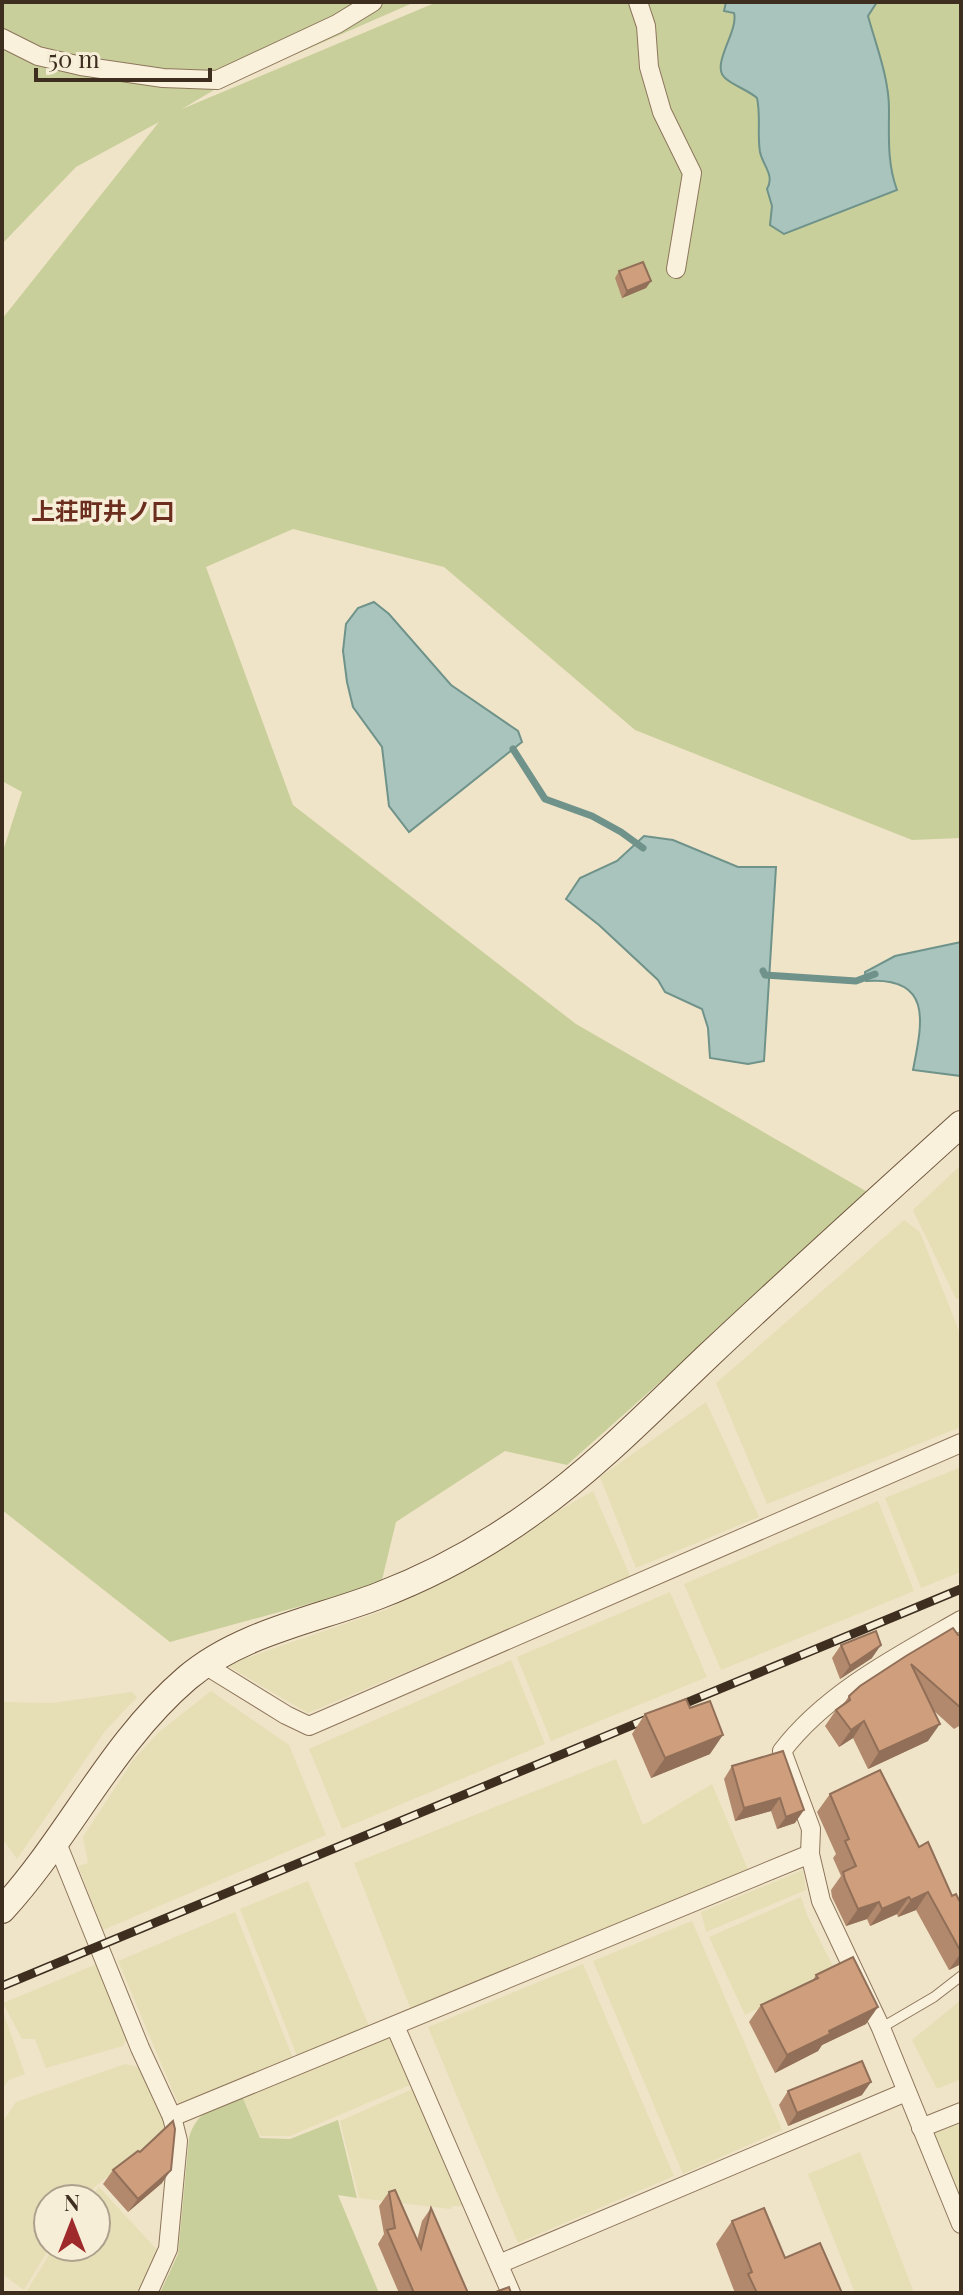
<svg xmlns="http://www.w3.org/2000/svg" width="963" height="2295" font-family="'Playfair Display','Noto Sans JP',serif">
  <rect width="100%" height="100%" fill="#f0e4c8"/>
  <g fill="#e6deb5">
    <path d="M961 1165V1298L956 1299 913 1210Z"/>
    <path d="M904 1220 920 1232 961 1336V1427L767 1504 716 1383Z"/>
    <path d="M706 1402 759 1517 636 1568 600 1477Z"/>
    <path d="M961 1467V1572L921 1588 885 1498Z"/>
    <path d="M593 1491 631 1578 308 1713 226 1665 388 1609Z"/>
    <path d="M878 1501 914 1591 721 1670 684 1584Z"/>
    <path d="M670 1592 707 1677 551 1741 517 1657Z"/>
    <path d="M511 1660 545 1744 342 1829 309 1749Z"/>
    <path d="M211 1691 289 1745 326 1835 103 1930 78 1866 88 1863 83 1837 133 1760 159 1732Z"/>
    <path d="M132 1692 137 1697 105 1731 17 1859 2 1838V1702L52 1703Z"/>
    <path d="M616 1759 643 1825 712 1784 749 1872 411 2010 354 1863Z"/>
    <path d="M803 1870 806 1890 706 1932 701 1912Z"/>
    <path d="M308 1881 369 2026 297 2056 240 1909Z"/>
    <path d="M801 1897 807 1915 835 1970 745 2015 709 1937Z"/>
    <path d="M235 1912 293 2058 179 2106 118 1961Z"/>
    <path d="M692 1921 782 2130 683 2174 593 1961Z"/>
    <path d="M97 1964 128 2036 123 2046 46 2068 35 2039H22L3 2003Z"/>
    <path d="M583 1964 674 2176 518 2243 428 2027Z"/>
    <path d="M961 2000V2079L937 2089 912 2040Z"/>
    <path d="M2 2009 25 2074 9 2080 2 2089Z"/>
    <path d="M388 2037 394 2039 417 2082 290 2136H260L242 2096Z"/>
    <path d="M125 2064 138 2067 167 2129 97 2185 83 2199H48V2247H50L24 2290 2 2274V2123L16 2102Z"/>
    <path d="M417 2087 467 2206H453L450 2209 359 2198 340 2121Z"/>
    <path d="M961 2121V2206L932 2133Z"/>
    <path d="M860 2152 914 2293H855L808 2174Z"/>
    <path d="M99 2187 159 2252 141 2293H28L26 2292 54 2247H96V2199H88Z"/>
  </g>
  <g fill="#c9cf9b">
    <path d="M2 2H415L214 90 182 109 437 2H961V838L912 840 635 730 444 567 293 529 206 567 293 805 576 1024 871 1194 567 1465 505 1451 396 1522 381 1584 170 1642 2 1510V854L22 792 2 781V319L159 122 76 167 2 244Z"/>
    <path d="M242 2096 260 2138 290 2139 338 2120 357 2198 338 2195 379 2293H160L178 2254 189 2138C197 2109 217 2107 242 2096Z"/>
  </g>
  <g fill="#a9c4bc" stroke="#6f938a" stroke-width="2">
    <path d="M726 2H877L868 16C876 45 889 78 889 109 889 136 887 163 897 190L784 234 770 225 772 206 767 189C775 175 763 166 760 152 757 134 761 116 757 98 748 90 734 86 725 78 710 65 739 31 734 13L724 11Z"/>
    <path d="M374 602 389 614 451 685 518 731 522 742 409 832 389 806 382 747 353 707 347 682 343 651 346 624 358 608Z"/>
    <path d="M644 836 673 840 738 867H776L764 1061 748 1064 710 1058 708 1028 702 1009 665 992 658 980 599 925 566 899 580 878 617 861Z"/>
    <path d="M961 942V1076L913 1070C922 1024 934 976 866 981L865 972 895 956Z"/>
  </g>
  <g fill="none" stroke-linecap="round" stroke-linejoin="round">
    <g stroke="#6f938a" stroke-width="7">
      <path d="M513 749 545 799 592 816 621 832 643 848"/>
      <path d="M763 971 765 975 856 981 875 974"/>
    </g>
    <g stroke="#8d765c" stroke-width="11">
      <path id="lane" d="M881 2028 934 1997 961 1976"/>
    </g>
    <g stroke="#8d765c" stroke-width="20">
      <g id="street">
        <path d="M638 2 646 26 649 67 662 112 692 173 676 269"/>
        <path d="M2 38 38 56 81 66 163 78 217 80 337 24 373 2"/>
        <path d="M961 1620C898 1656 826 1693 782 1751L811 1829 810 1854 821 1901 881 2028 961 2224"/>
        <path d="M205 1665 286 1715 309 1726 961 1443"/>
        <path d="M57 1843 140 2048 172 2117 178 2141 168 2249 148 2293"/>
        <path d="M395 2026 511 2293"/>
        <path d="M172 2117 810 1854"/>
        <path d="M921 2128 961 2112"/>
        <path d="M499 2264 906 2092"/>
      </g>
    </g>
    <g stroke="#6f573f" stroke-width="28">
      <path id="secondary" d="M2 1910C70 1836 110 1744 187 1678 240 1633 315 1620 378 1596 433 1575 486 1546 534 1511 597 1466 653 1408 709 1355 792 1277 877 1200 961 1124"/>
    </g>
    <use href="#lane" stroke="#faf1dc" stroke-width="9"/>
    <use href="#street" stroke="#faf1dc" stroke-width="18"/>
    <use href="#secondary" stroke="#faf1dc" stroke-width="26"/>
    <g stroke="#3d2e20" stroke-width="9">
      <path id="rail" d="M2 1986 961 1589"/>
    </g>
    <use href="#rail" stroke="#f7eed8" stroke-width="6" stroke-dasharray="18" stroke-linecap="butt"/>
  </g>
  <g fill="#b2896c">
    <path d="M619 271 651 281 646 288 622 298 615 278Z"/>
    <path d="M961 1633V1725L954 1729 933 1710 928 1741 868 1769 853 1738 839 1747 825 1726 836 1710 842 1706 849 1696Z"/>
    <path d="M841 1645 872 1658 840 1679 832 1658Z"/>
    <path d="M645 1714 710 1754 651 1778 632 1734Z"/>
    <path d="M783 1751 795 1823 777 1829 771 1811 735 1821 724 1779 732 1766Z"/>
    <path d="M830 1794 919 1847 952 1896 961 1904V1964L949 1970 916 1910 898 1917 897 1914 870 1926 867 1919 846 1926 832 1897 831 1890 841 1876 833 1858 836 1854 817 1812Z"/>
    <path d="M816 1975 866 2024 822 2045 818 2051 775 2073 749 2022 761 2005 813 1980Z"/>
    <path d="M788 2091 862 2095 788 2126 779 2105Z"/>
    <path d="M113 2170 162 2183 128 2212 103 2184Z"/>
    <path d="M389 2192 417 2240 422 2221 431 2208 468 2293H399L378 2244 384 2234 379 2206Z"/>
    <path d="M732 2221 785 2258 842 2293H735L716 2244Z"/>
  </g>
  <g fill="#916f58">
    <path d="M651 281 646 288 622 298 627 291Z"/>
    <path d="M881 1645 872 1658 840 1679 850 1666Z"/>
    <path d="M864 1721 853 1738 839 1747 851 1730Z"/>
    <path d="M940 1724 928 1741 868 1769 879 1752Z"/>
    <path d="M723 1735 710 1754 651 1778 665 1758Z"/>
    <path d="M780 1798 771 1811 735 1821 744 1808Z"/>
    <path d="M804 1810 795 1823 777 1829 786 1817Z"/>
    <path d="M928 1892 916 1910 898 1917 911 1900Z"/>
    <path d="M909 1897 897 1914 870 1926 882 1909Z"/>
    <path d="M879 1902 867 1919 846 1926 858 1909Z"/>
    <path d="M961 1953V1964L949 1970Z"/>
    <path d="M878 2007 866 2024 822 2045 818 2051 775 2073 787 2055 829 2031Z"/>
    <path d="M871 2082 862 2095 788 2126 797 2113Z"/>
    <path d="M171 2170 162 2183 128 2212 138 2199Z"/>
  </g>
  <g fill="#cf9f7d" stroke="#916f58" stroke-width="2">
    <path d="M643 262 651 281 627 291 619 271Z"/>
    <path d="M953 1628 958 1635 961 1633V1708L911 1664 940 1724 879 1752 864 1721 851 1730 836 1710 850 1700 849 1696 860 1686 906 1656Z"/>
    <path d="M876 1631 881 1645 850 1666 841 1645Z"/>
    <path d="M686 1699 690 1708 710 1701 723 1735 665 1758 645 1714Z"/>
    <path d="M783 1751 804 1810 786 1817 780 1798 744 1808 732 1766Z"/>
    <path d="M880 1770 919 1847 928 1842 952 1896 956 1894 961 1904V1952L928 1892 911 1900 909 1897 882 1909 879 1902 858 1909 845 1880 843 1872 856 1866 845 1841 849 1839 830 1794Z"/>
    <path d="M853 1957 878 2007 829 2031 830 2034 787 2055 761 2005 818 1978 816 1975Z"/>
    <path d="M862 2061 871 2082 797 2113 788 2091Z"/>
    <path d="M173 2121 175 2129 171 2170 138 2199 113 2170 138 2151 140 2152Z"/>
    <path d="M395 2190 421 2249 431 2208 468 2293H414L387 2230 395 2228 389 2192Z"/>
    <path d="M764 2208 785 2258 820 2243 842 2293H757L748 2274 752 2272 732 2221Z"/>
    <path d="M509 2287 511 2293H493Z"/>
  </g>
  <g text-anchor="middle" stroke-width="7" stroke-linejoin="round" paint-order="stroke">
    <g font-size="24" font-weight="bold" fill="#6b2e1e" stroke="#f7eed8">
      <text x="103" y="520">上荘町井ノ口</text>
    </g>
  </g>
  <rect width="963" height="2295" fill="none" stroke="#3d2e20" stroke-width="8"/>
  <g transform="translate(72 2223)"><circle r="38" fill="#f7eed8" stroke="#ada18e" stroke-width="2"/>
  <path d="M0-6L14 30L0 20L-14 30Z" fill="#9e2a2b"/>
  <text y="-12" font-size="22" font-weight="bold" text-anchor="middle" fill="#3d2e20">N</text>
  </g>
  <path d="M36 68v12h174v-12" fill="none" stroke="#3d2e20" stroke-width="4"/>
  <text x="48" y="68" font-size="24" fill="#3d2e20" stroke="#f7eed8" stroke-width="6" paint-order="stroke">50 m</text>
</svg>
